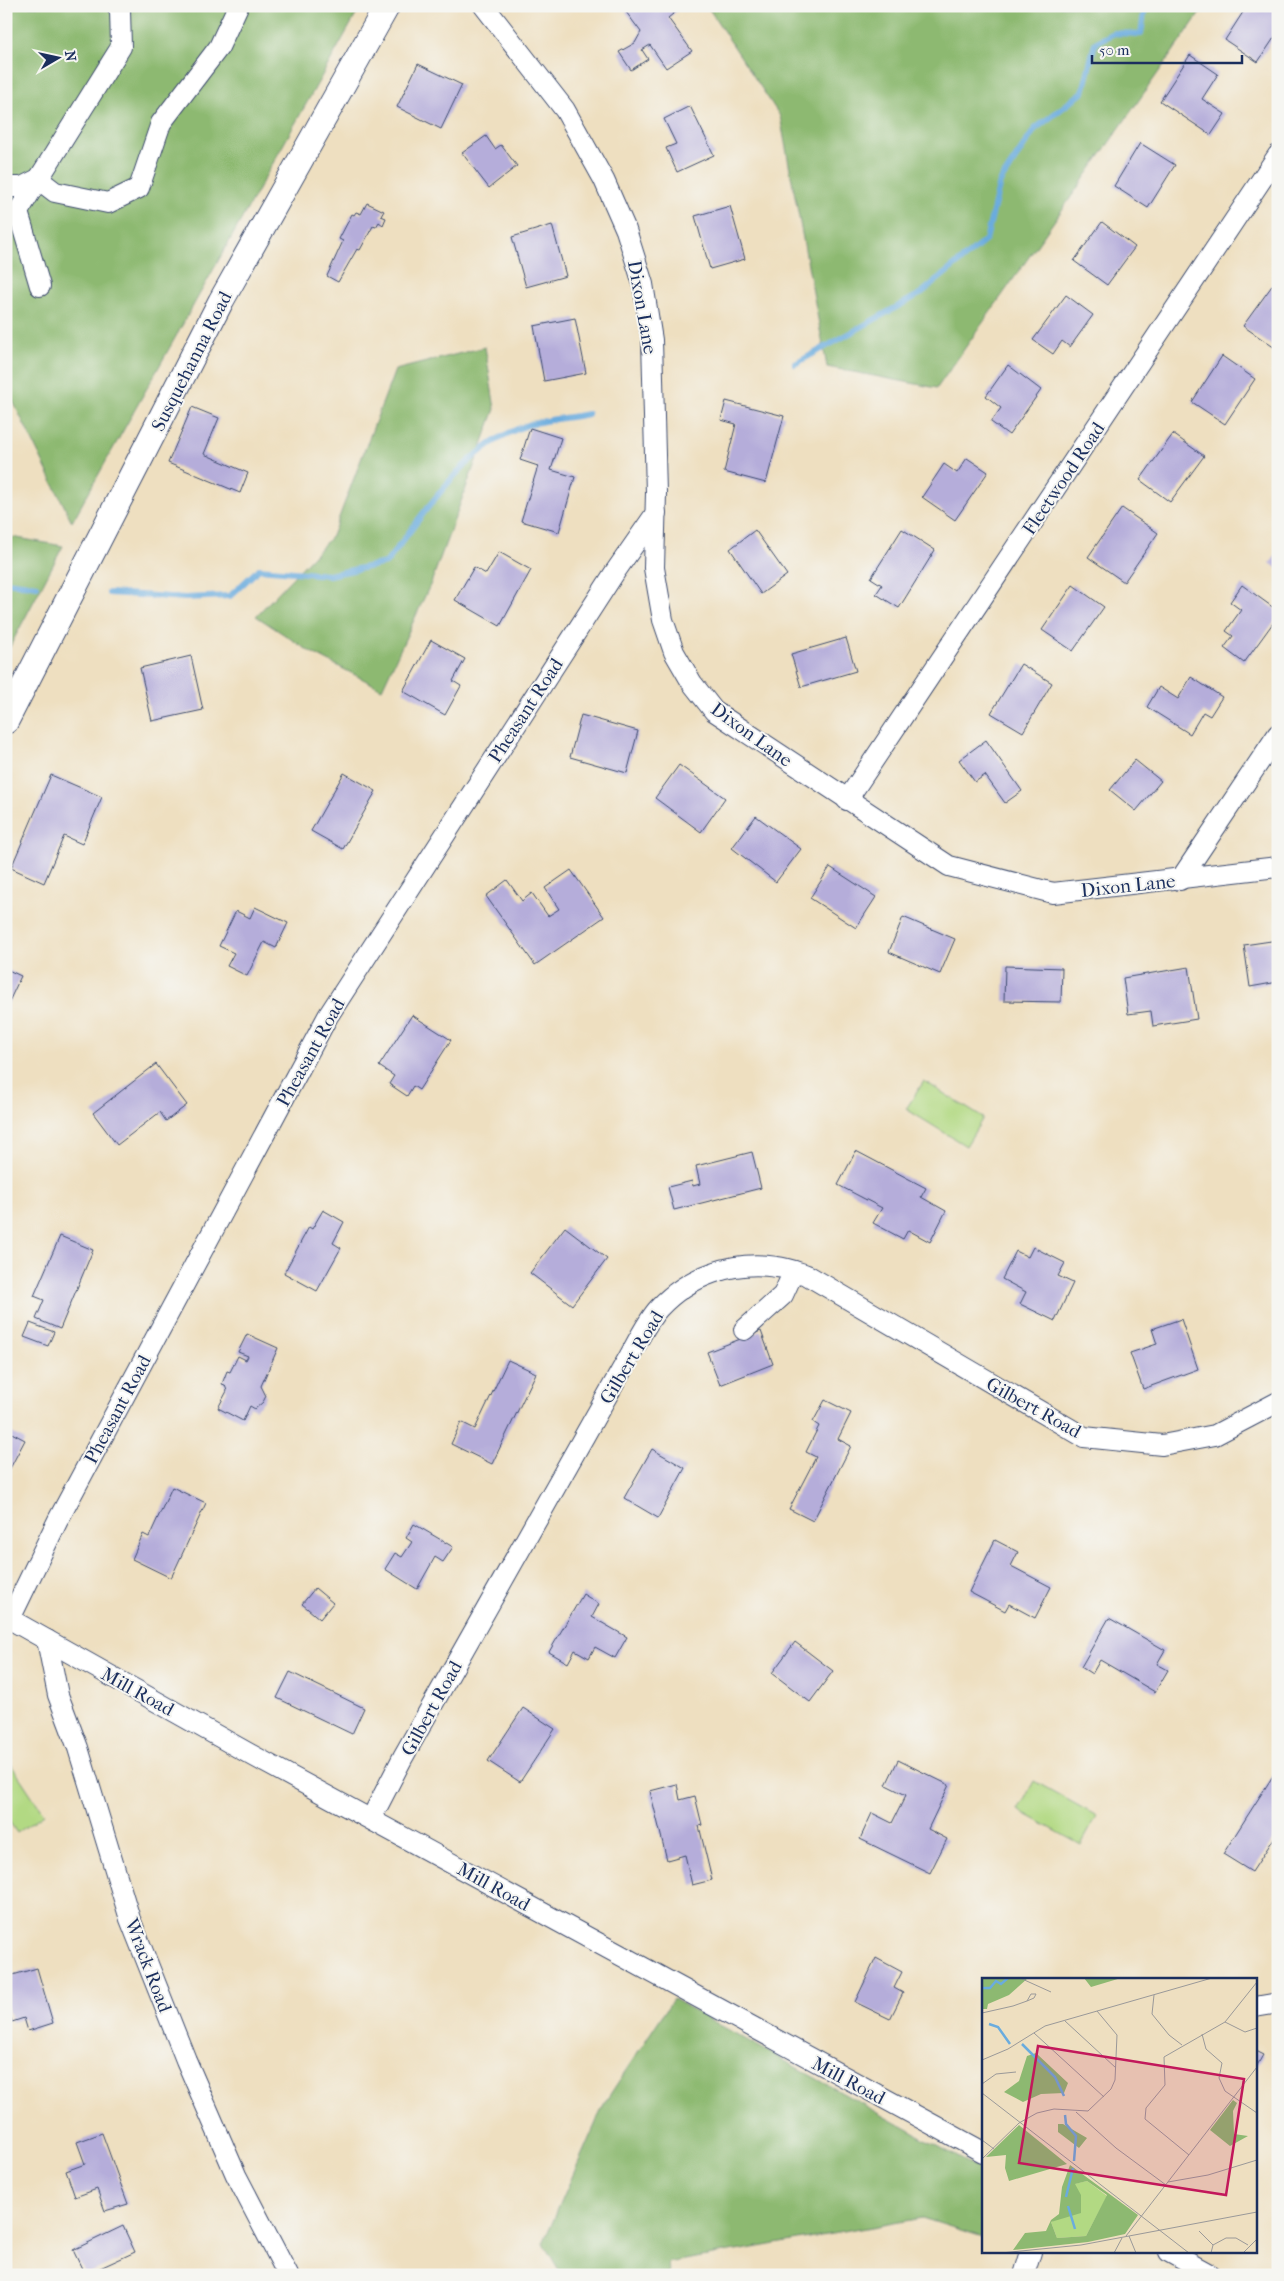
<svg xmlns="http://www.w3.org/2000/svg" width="1284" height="2281" font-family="'IM FELL French Canon',serif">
  <rect width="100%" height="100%" fill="#f6f6f2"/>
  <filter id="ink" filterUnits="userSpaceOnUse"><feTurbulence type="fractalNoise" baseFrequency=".02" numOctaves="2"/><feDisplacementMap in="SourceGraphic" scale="10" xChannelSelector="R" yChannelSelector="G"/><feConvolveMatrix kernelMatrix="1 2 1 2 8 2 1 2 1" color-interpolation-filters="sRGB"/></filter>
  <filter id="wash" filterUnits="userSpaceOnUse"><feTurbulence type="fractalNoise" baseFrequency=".0096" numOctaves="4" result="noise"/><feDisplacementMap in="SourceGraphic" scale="20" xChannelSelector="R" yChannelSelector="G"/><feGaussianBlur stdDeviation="1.12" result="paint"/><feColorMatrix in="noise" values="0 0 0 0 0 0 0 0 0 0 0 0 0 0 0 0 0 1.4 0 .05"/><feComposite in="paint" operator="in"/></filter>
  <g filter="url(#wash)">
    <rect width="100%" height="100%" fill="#eedfc0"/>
    <g fill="#b2d983" stroke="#668470">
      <path d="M924 1081 983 1118 966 1146 906 1109Z"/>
      <path d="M6 1757 44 1814 17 1833 6 1817Z"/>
      <path d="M1034 1781 1097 1816 1081 1845 1018 1810Z"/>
    </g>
    <g fill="#8db971" stroke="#547468">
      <path d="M6 6H361L72 522 6 387Z"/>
      <path d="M707 6H1205L937 388 827 367 780 116Z"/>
      <path d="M485 347 495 409 431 583 382 689 309 651 256 616 332 536 395 370Z"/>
      <path d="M6 536 63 546 6 654Z"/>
      <path d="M673 1999 983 2171V2237L922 2218 668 2263 669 2275H562L543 2243 605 2102Z"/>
    </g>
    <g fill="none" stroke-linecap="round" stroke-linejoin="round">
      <g stroke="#6aacde" stroke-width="6">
        <path d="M795 364 920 294 986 240 1000 182 1035 129 1083 92 1095 43 1114 33 1141 34 1145 6"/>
        <path d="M6 582 37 586"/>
        <path d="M109 593 185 598 230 596 259 569 329 575 386 563C425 513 464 446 528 425 547 419 569 418 588 414"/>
      </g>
    </g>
    <g id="blocks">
      <g fill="#b5adda">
        <path d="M635 6H683L668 18 692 51 666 68 650 45 642 50 648 59 631 70 619 52 635 43 641 32 626 12Z"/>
        <path d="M1247 6H1275L1278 8V32L1258 62 1225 40Z"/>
        <path d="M1190 55 1218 74 1202 99 1225 114 1211 135 1160 101Z"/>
        <path d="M418 64 462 85 441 129 397 107Z"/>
        <path d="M690 106 714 155 677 172 666 148 676 144 664 119Z"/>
        <path d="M486 136 495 149 501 145 517 166 489 188 462 153Z"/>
        <path d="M1140 143 1175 165 1148 208 1114 186Z"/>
        <path d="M367 203 384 211 381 216 386 218 383 225 379 222 376 227 373 226 360 250 357 249 338 282 327 276 343 241 339 239 352 214 354 215 356 212 361 214Z"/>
        <path d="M730 206 745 259 710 269 695 216Z"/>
        <path d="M1102 222 1135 247 1107 285 1074 261Z"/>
        <path d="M552 225 566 276 526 287 512 237Z"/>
        <path d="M1274 283 1278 286V350L1243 326Z"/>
        <path d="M1066 295 1093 315 1070 347 1062 341 1053 354 1033 340Z"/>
        <path d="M575 318 586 373 544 381 534 326Z"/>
        <path d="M1222 356 1255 379 1225 424 1192 402Z"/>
        <path d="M1008 365 1041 390 1009 435 991 422 1001 408 986 396Z"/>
        <path d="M726 401 784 416 766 483 724 472 736 424 721 420Z"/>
        <path d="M192 407 219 418 204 454 248 473 240 493 168 463Z"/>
        <path d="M530 428 561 438 551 470 575 477 559 532 521 521 538 466 520 460Z"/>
        <path d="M1173 434 1204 456 1170 502 1140 480Z"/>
        <path d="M967 458 988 472 955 520 922 497 944 464 957 473Z"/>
        <path d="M1122 508 1158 533 1124 582 1088 557Z"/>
        <path d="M902 529 935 550 899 608 876 594 882 585 871 578Z"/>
        <path d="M755 530 787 575 761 594 730 549Z"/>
        <path d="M499 552 531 570 500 626 455 600 474 567 486 574Z"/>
        <path d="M1278 553V569L1270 563Z"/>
        <path d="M1073 585 1104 607 1073 651 1042 630Z"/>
        <path d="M1242 585 1278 611V616L1244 663 1224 648 1233 636 1226 631 1241 610 1230 602Z"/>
        <path d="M846 638 856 671 801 687 791 654Z"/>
        <path d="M431 640 465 659 453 681 461 686 445 715 403 691Z"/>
        <path d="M191 656 203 710 152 721 140 668Z"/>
        <path d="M1021 664 1052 683 1023 732 991 713Z"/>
        <path d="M1191 677 1222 697 1210 716 1203 712 1190 734 1147 707 1159 687 1178 699Z"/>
        <path d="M581 715 638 731 627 773 570 757Z"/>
        <path d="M986 740 1022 791 1005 803 985 775 975 782 959 760Z"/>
        <path d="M1135 760 1161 781 1136 811 1110 790Z"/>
        <path d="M679 765 725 798 701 832 655 798Z"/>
        <path d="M344 773 376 791 343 849 311 831Z"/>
        <path d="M51 775 102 797 82 844 64 836 44 883 11 868Z"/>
        <path d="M756 816 801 849 776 882 732 848Z"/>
        <path d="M830 867 876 897 856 928 810 898Z"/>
        <path d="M571 870 604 917 535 965 486 896 507 880 522 901 532 893 548 916 559 909 545 888Z"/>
        <path d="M255 907 288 923 276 948 264 942 247 976 227 966 234 953 219 946 236 911 250 918Z"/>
        <path d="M903 917 955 939 940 974 889 952Z"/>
        <path d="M1278 940V982L1250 987 1244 945Z"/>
        <path d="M1005 966 1062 968 1061 1002 1004 1001Z"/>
        <path d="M1189 967 1197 1019 1153 1026 1151 1011 1128 1014 1123 978Z"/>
        <path d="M6 969 21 976 6 1008Z"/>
        <path d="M412 1015 451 1040 419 1090 413 1086 407 1096 389 1084 394 1076 379 1066Z"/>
        <path d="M156 1064 187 1105 166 1121 160 1112 117 1145 93 1113Z"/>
        <path d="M856 1151 926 1188 921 1197 946 1211 930 1242 908 1230 903 1239 873 1223 882 1208 838 1185Z"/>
        <path d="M752 1152 761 1188 674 1210 668 1187 692 1181 693 1186 700 1184 696 1166Z"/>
        <path d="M323 1210 344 1222 333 1243 341 1248 317 1291 284 1273 309 1227 312 1229Z"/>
        <path d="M565 1227 607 1259 572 1305 530 1273Z"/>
        <path d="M60 1236 93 1250 60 1329 36 1319 44 1300 34 1296Z"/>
        <path d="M1033 1247 1065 1263 1058 1276 1073 1283 1055 1321 1020 1304 1026 1292 1002 1279 1016 1251 1028 1257Z"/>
        <path d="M1181 1319 1198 1369 1143 1389 1130 1353 1157 1344 1152 1329Z"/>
        <path d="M30 1323 54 1332 48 1346 24 1337Z"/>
        <path d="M761 1331 773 1364 720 1385 707 1352Z"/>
        <path d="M247 1334 278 1348 261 1386 266 1396 263 1402 255 1409 250 1406 243 1421 218 1408 227 1391 225 1385 222 1384 227 1371 230 1372 238 1356 246 1360 248 1356 238 1352Z"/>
        <path d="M508 1360 536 1373 492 1464 451 1444 461 1422 475 1429Z"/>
        <path d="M825 1400 851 1413 838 1439 851 1446 813 1521 789 1509 816 1457 806 1452 819 1426 813 1422Z"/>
        <path d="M6 1430 25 1440 6 1476Z"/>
        <path d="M652 1449 685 1468 658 1518 624 1498Z"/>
        <path d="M172 1487 206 1503 171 1578 132 1559 143 1534 149 1537Z"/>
        <path d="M414 1524 453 1547 443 1562 435 1557 417 1589 385 1569 395 1553 402 1557 412 1542 406 1538Z"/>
        <path d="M995 1540 1018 1552 1011 1566 1051 1587 1035 1618 1009 1604 1005 1611 969 1592Z"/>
        <path d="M315 1588 333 1603 320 1619 302 1604Z"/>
        <path d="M583 1594 599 1604 592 1617 627 1637 615 1658 595 1647 589 1658 575 1650 568 1663 549 1652Z"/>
        <path d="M1109 1618 1165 1650 1157 1664 1168 1670 1155 1692 1100 1660 1092 1674 1081 1667Z"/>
        <path d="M795 1642 833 1671 810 1702 772 1673Z"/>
        <path d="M290 1672 364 1708 352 1734 277 1698Z"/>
        <path d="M523 1708 555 1729 520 1782 488 1761Z"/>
        <path d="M898 1760 949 1785 928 1829 947 1839 930 1873 860 1839 872 1813 892 1823 906 1795 886 1785Z"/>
        <path d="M1278 1768V1832L1252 1872 1223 1854Z"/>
        <path d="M677 1784 680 1800 695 1796 702 1825 699 1826 712 1880 692 1885 685 1855 667 1860 650 1791Z"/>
        <path d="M876 1958 902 1972 894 1988 903 1993 890 2019 855 2002Z"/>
        <path d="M37 1968 53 2023 28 2031 24 2018 12 2022 6 2003V1977Z"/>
        <path d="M1255 2051 1263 2055 1255 2069Z"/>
        <path d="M102 2133 128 2204 105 2211 97 2189 75 2197 66 2171 85 2164 77 2142Z"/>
        <path d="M123 2226 135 2252 85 2275 73 2250Z"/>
      </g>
    </g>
  </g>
  <g filter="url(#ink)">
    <use href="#blocks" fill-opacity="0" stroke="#3b496d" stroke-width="1"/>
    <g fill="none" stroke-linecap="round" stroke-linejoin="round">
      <g stroke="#3b496d" stroke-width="22">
        <g id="minor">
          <path d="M484 6 565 110 604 180 626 230 643 284 652 340 656 493 654 568 663 620 674 652 692 683 714 711 949 866 1053 893 1278 867"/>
          <path d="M6 187H22L38 179 55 192 108 203 139 188 161 123 219 47 238 6"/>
          <path d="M40 286 18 212 121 47 120 10 117 6"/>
          <path d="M847 800 1278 155"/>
          <path d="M1180 880 1278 734"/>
          <path d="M744 1330 783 1295 794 1271"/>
          <path d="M6 1617 248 1753 983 2152"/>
          <path d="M10 1619 58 1520 328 1016 615 572 656 513"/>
          <path d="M47 1640 58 1695 78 1748 130 1919 186 2060 236 2175 288 2275"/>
          <path d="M371 1819 403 1757 625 1364C635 1347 646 1322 659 1308 689 1276 733 1260 777 1267 787 1268 797 1272 807 1275L1084 1437 1162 1445 1215 1435 1278 1402"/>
          <path d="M1255 2007 1278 2003"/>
          <path d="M1169 2252 1211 2275"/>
          <path d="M1024 2275 1031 2252"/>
        </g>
      </g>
      <g stroke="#3b496d" stroke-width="27">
        <path id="major" d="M6 721 221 301 387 6"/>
      </g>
      <use href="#minor" stroke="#fff" stroke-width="20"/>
      <use href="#major" stroke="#fff" stroke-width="25"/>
    </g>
  </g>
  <g text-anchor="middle" stroke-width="4" stroke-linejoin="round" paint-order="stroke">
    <g font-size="19" fill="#1b2f5e" stroke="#f6f6f2">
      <text transform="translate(643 307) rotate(80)" y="7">Dixon Lane</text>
      <text transform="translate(191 361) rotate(-63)" y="7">Susquehanna Road</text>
      <text transform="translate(1063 478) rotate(-56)" y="7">Fleetwood Road</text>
      <text transform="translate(525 710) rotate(-57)" y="7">Pheasant Road</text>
      <text transform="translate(752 734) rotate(36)" y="7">Dixon Lane</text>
      <text transform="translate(1128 885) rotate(-6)" y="7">Dixon Lane</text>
      <text transform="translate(310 1052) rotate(-61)" y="7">Pheasant Road</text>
      <text transform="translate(631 1357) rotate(-59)" y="7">Gilbert Road</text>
      <text transform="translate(1034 1407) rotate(29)" y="7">Gilbert Road</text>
      <text transform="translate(117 1409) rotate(-62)" y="7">Pheasant Road</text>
      <text transform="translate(138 1691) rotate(29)" y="7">Mill Road</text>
      <text transform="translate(431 1708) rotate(-61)" y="7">Gilbert Road</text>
      <text transform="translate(494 1886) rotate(29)" y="7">Mill Road</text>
      <text transform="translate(149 1965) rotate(69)" y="7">Wrack Road</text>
      <text transform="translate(849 2080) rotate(28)" y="7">Mill Road</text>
    </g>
  </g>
  <g transform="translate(982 1978)">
    <rect width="275" height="275" fill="#eedfc0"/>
    <path d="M105 203 125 218 104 258 75 260 69 244 87 236 92 206Z" fill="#b2d983"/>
    <path d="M0 0H46L27 17 6 26 5 31H0ZM102 0H139L109 9ZM54 75 86 105 82 115 59 116 41 124 22 114 37 103 45 78ZM251 122 255 125 251 133 252 156 266 158 248 168 228 152ZM76 146H81L105 160 97 170 76 154ZM37 147 85 186 27 203 23 190 24 177 4 179ZM88 187 156 237 143 256 106 264 31 272 43 255 64 253 69 242 77 236 80 209ZM105 203 125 217 104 258 75 260 69 244 99 235V217L93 206Z" fill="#8db971" fill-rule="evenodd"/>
    <path fill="none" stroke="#6aacde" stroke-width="2.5" d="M0 10H8L14 3 19 6 26 0M7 46 16 49 28 66M40 66 73 99 82 118M83 137 84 146 94 158 92 183M84 219 91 190M86 228 93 251"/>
    <path fill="none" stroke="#9a9999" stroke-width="1" d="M38 0 69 14M172 17 170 36 187 57 200 67M0 35 31 28 45 23 52 20 54 16H49L45 23M83 43 134 90M243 44 263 54 275 50M52 55 122 119M220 56 224 71 240 85 237 100 243 113 275 135M0 82 26 71 63 48 230 0M0 106 14 96 34 94M0 115 207 275M94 134 134 170 184 207M0 162 12 171M207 177 163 141 164 130 183 107 182 79 243 44 275 4M0 181 37 145 55 135 72 131 106 133 129 111 133 102 135 57 115 33M186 204 226 197 275 182M217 253 231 267M144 258 275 89M147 258 154 275M19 275 99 267 275 234M132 275 140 260M229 275 231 267 244 260H254L266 267M261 275 275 261"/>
    <path fill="#c2185b" fill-opacity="0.15" stroke="#c2185b" stroke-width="2.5" d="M56 68 262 101 244 217 37 185Z"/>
    <rect width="275" height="275" fill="none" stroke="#1b2f5e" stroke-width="2.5"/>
  </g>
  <rect width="1284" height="2281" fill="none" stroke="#f6f6f2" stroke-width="25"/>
  <g transform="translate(58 58) rotate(81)" stroke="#f6f6f2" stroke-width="4" paint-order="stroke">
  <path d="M0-4L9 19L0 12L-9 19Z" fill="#1b2f5e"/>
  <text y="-8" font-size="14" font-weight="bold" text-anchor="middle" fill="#1b2f5e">N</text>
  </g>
  <path d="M1092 55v8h150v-8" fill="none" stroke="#1b2f5e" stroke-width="2.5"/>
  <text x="1099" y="55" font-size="15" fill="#1b2f5e" stroke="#f6f6f2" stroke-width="4" paint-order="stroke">50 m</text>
</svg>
